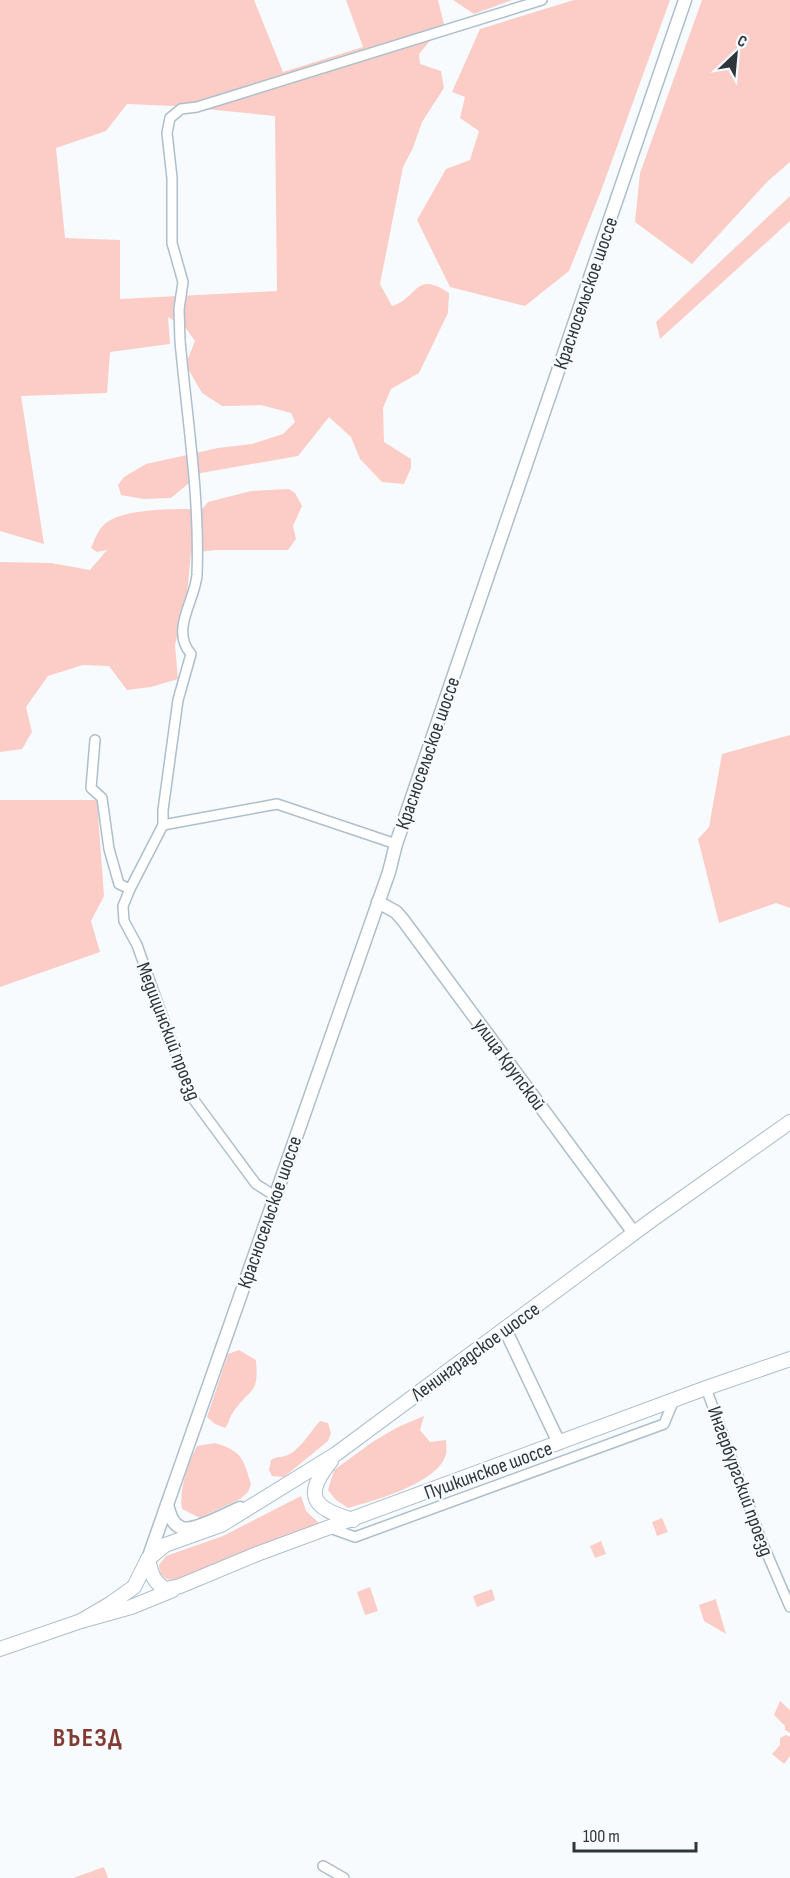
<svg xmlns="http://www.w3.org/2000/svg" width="790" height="1878" font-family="'Sofia Sans Condensed',sans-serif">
  <rect width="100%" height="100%" fill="#f7fbfe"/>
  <g fill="#fbcdc6" fill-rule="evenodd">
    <path d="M0 0H254L283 72 363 47 346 0H438L444 24 419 54 420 64 441 71 444 88 422 122 413 148 403 167 380 284 392 306C419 297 415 270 449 293L448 313 419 373 391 389 383 408 384 442 411 459V468L404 484 382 482 360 459 351 437 329 417 298 456 201 473 171 498 144 499 121 495 118 485 124 477 146 464 218 448 252 444 283 434 295 422 291 413 261 405 222 406 202 393 187 367V361L195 341 185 327 168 317 170 344 110 352 107 393 21 396 44 544 0 531ZM127 104 175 106 275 116 277 291 120 299V240L65 238 56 148 106 131Z"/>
    <path d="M453 0H512L474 14Z"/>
    <path d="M574 0H670L601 191 569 271 525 306 450 287 417 220 446 169 470 160 479 131 460 118 465 97 452 92 480 29Z"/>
    <path d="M702 0H790V162L768 181 692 264 635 222 640 173Z"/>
    <path d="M790 196V221L660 339 656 322Z"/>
    <path d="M289 489 295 493 302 506 293 526 296 539 288 550H215L191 553 187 596 175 645 178 679 151 687 127 690 109 666 83 665 48 676 26 707 32 732 22 749 0 752V562L51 563 90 570 107 550 97 552 91 548C95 539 99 526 109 521 129 508 178 509 202 509L208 502 251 491Z"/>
    <path d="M790 735V908L776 903 719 923 698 839 709 827 722 754Z"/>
    <path d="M0 800H97L104 896 91 921 100 952 0 987Z"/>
    <path d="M239 1350 256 1360C259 1395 251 1387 234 1411 229 1417 230 1422 225 1428L215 1424 207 1417 228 1354Z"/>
    <path d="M424 1416 420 1430 430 1442 446 1440C446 1444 447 1450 446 1454 439 1483 373 1501 348 1508L336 1500 328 1490 334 1470 374 1441 398 1427Z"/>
    <path d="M320 1421 328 1423 331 1433 328 1441 284 1477 272 1476 269 1470 271 1460C277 1456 279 1458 285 1456 299 1452 310 1432 320 1421Z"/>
    <path d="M215 1443C242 1451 243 1458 251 1484L248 1492 240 1499 200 1518 182 1509C179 1489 188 1464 197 1446Z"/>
    <path d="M301 1496 306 1511 320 1524 177 1579C166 1582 159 1576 159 1565L166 1556 223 1536Z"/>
    <path d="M662 1518 668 1532 657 1536 652 1522Z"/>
    <path d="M601 1541 606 1554 595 1558 590 1546Z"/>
    <path d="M370 1587 378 1611 365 1615 357 1592Z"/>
    <path d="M492 1589 495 1600 477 1607 473 1596Z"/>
    <path d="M716 1599V1600L726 1634 704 1621 699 1605Z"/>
    <path d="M780 1701 790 1710V1733L785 1730V1726L774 1715Z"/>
    <path d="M786 1735 790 1737V1756L784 1764 772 1754 780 1745V1738Z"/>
    <path d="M104 1867 108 1878H73Z"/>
  </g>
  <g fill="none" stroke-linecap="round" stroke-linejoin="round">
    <g stroke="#adbfcc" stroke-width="12">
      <g id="street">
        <path d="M95 740 91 788 102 798 109 849 119 884 130 889"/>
        <path d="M163 825V810L178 700 191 654C170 630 195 601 197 575 200 497 187 418 180 341L179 309 183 282 172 243V178L167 133 170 118 181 109 197 107 542 0"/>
        <path d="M275 1196 256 1184 191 1096 137 945 124 921 123 906 130 889 163 825 277 804 396 844"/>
        <path d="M706 1388 762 1542 790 1607"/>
        <path d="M330 1528 355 1537 664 1424 674 1400"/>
        <path d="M323 1866 344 1878"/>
      </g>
    </g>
    <g stroke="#adbfcc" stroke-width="15">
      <g id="secondary">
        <path d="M378 902 396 912 403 920 634 1233"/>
        <path d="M505 1329 559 1443"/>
        <path d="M167 1505C170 1514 172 1525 182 1528 194 1532 228 1513 240 1508"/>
        <path d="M148 1559 389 872 396 844 685 0"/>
      </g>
    </g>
    <g stroke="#adbfcc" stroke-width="16">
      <g id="primary">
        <path d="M331 1461C303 1496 312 1508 353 1520"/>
        <path d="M148 1559C151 1572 153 1583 166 1589L180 1586 257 1554 706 1388 790 1359"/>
        <path d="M81 1621 110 1604 134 1587 148 1559 165 1545 221 1525 336 1454 653 1219 790 1122"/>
        <path d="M0 1649 81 1621 131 1607 173 1590"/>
      </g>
    </g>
    <use href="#street" stroke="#fff" stroke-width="9"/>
    <use href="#secondary" stroke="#fff" stroke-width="12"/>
    <use href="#primary" stroke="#fff" stroke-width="14"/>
  </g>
  <g text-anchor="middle" stroke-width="4.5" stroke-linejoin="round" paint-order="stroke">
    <g font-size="20" fill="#2e363b" stroke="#f7fbfe">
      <text transform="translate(585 293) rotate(-71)" y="7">Красносельское шоссе</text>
      <text transform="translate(427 753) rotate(-71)" y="7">Красносельское шоссе</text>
      <text transform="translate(169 1031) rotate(69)" y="7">Медицинский проезд</text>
      <text transform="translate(510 1064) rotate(54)" y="7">улица Крупской</text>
      <text transform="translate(269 1212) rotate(-71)" y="7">Красносельское шоссе</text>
      <text transform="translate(475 1351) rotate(-36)" y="7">Ленинградское шоссе</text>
      <text transform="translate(488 1470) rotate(-20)" y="7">Пушкинское шоссе</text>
      <text transform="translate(741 1481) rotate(70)" y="7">Ингербургский проезд</text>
    </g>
    <g font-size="26" font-weight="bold" letter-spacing="1.5" fill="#823b33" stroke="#f7fbfe">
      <text x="88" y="1746">ВЪЕЗД</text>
    </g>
  </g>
  <g transform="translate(736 54) rotate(26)" stroke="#f7fbfe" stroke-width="4.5" paint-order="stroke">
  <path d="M0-4.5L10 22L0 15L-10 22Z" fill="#2e363b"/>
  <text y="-9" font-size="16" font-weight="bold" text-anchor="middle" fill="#2e363b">С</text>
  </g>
  <path d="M574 1842v9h122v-9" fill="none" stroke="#2e363b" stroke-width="3"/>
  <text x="583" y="1842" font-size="18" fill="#2e363b" stroke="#f7fbfe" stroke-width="4.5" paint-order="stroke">100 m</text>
</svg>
